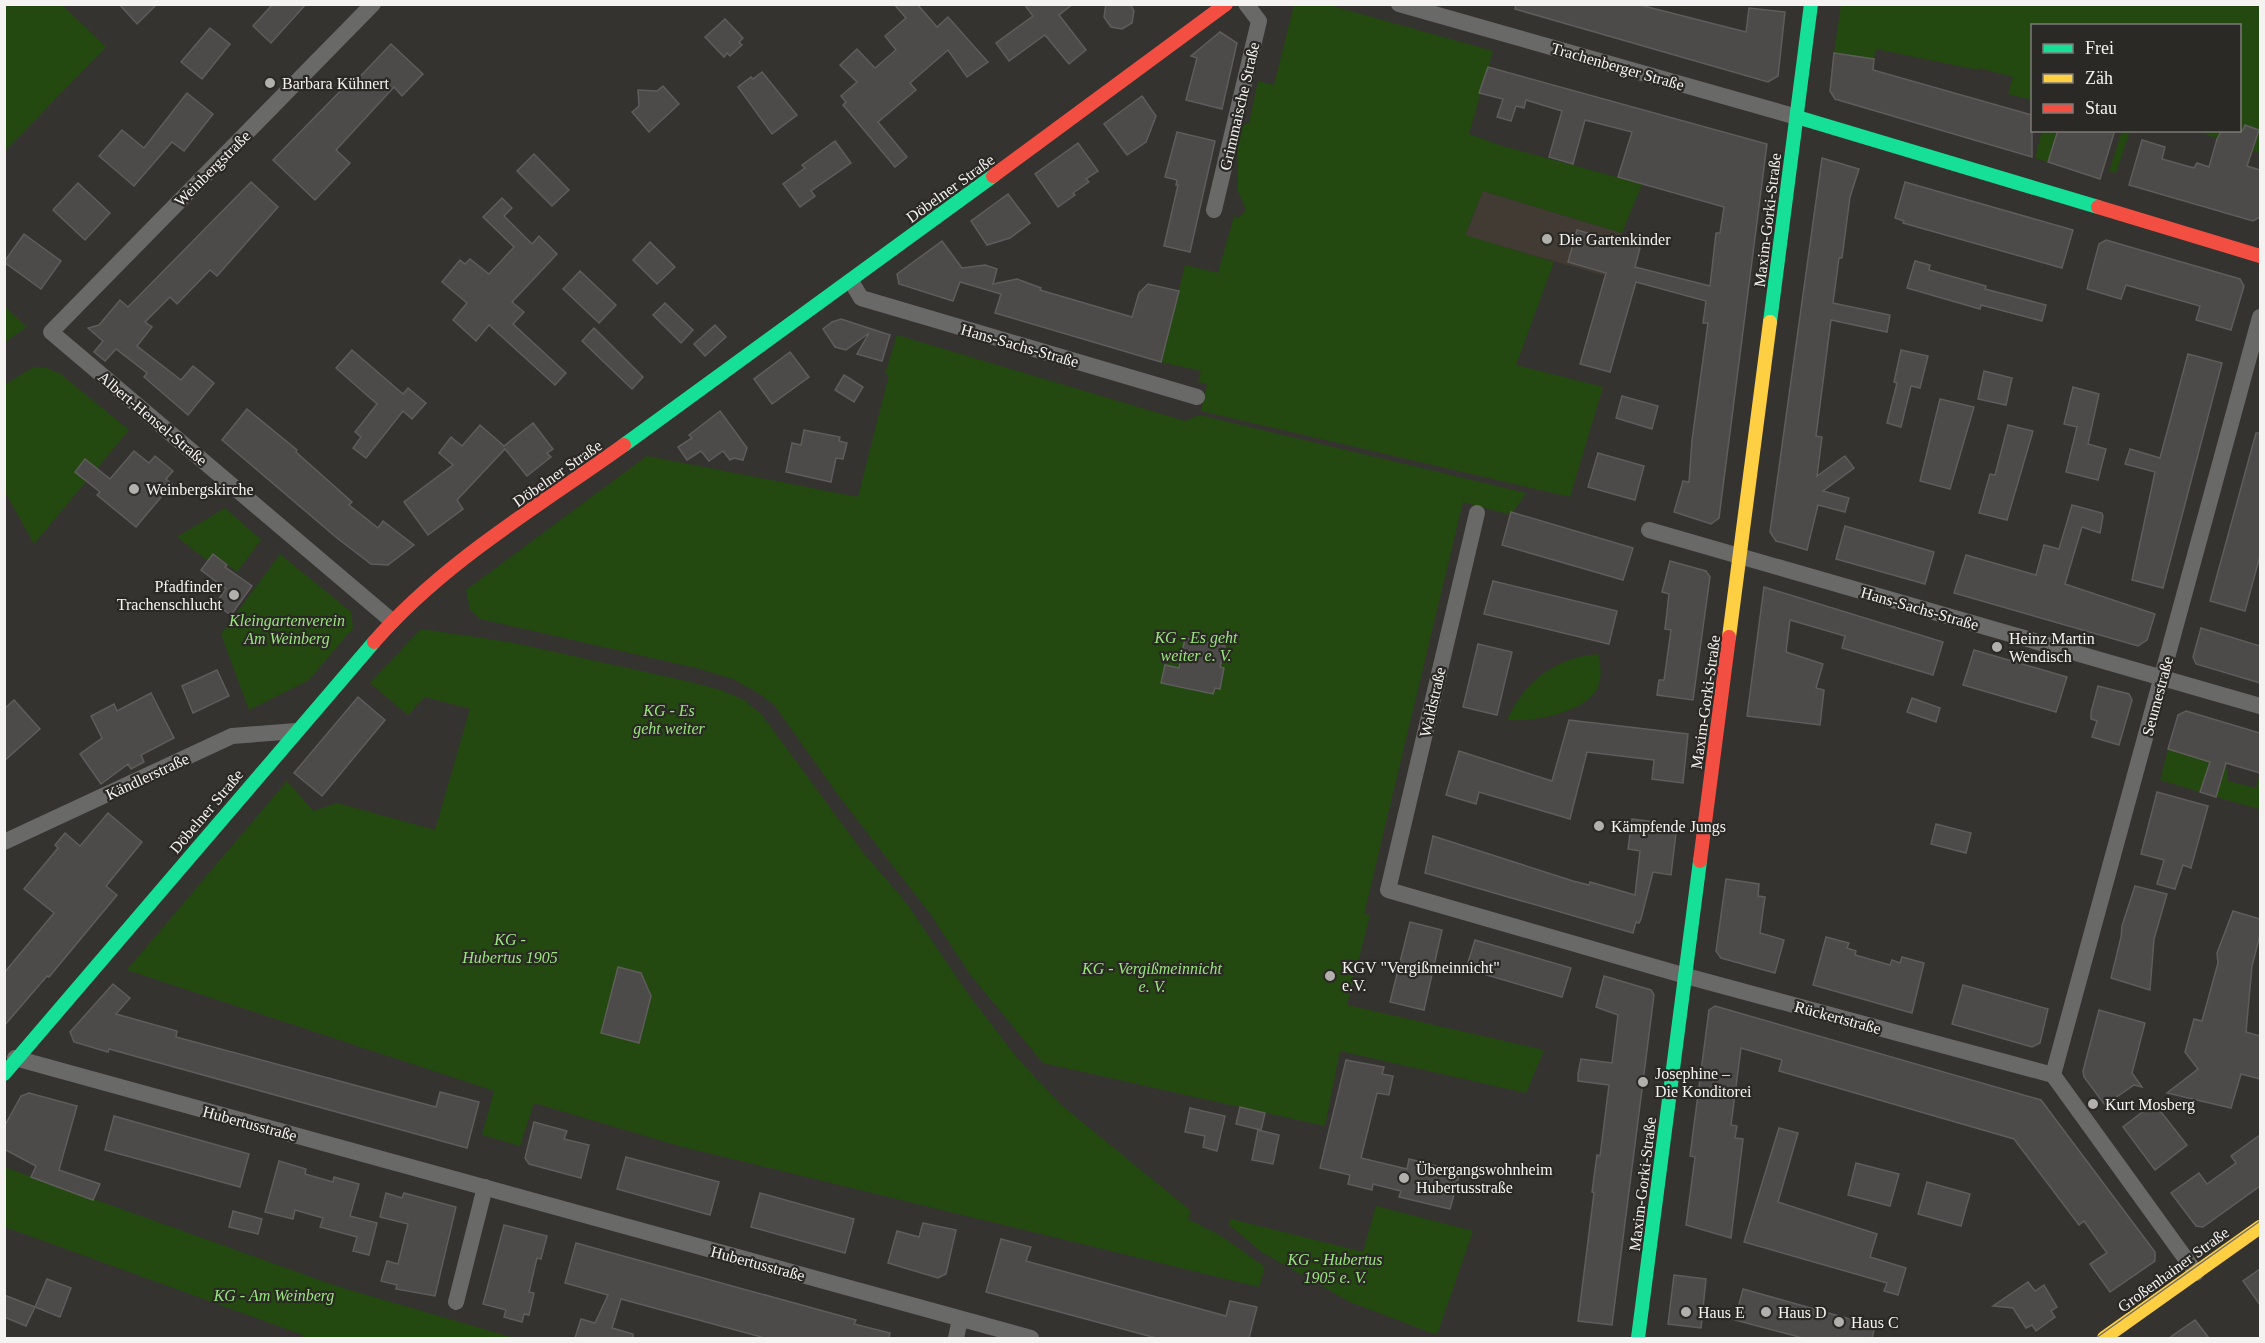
<svg xmlns="http://www.w3.org/2000/svg" width="2265" height="1343" font-family="Georgia,serif">
  <rect width="100%" height="100%" fill="#353330"/>
  <path fill="#413b33" d="M1483 191 1622 233 1619 242 1640 248 1631 283 1465 236Z"/>
  <g fill="#234911">
    <path d="M5 4 62 5 106 47 5 151Z"/>
    <path d="M1294 5H1329L1493 51 1469 134 1502 146 1642 184 1622 233 1483 191 1465 235 1554 262 1516 365 1603 387 1570 497 1201 411 1207 384 1198 382 1201 371 1161 362 1185 265 1218 273 1234 216 1239 218 1246 210 1238 191V135L1241 126 1249 123 1258 81 1274 85Z"/>
    <path d="M1841 5H2260V153L2231 145 2199 131 2240 130V26H2032V100L2008 94 2013 77 1979 68 1978 70 1876 49 1874 59 1834 53Z"/>
    <path d="M2042 131H2058L2048 162 2035 158Z"/>
    <path d="M2122 131H2130L2116 173 2109 171Z"/>
    <path d="M5 307 27 327 5 342Z"/>
    <path d="M897 335 1185 421 1199 415 1526 493 1511 515 1463 502 1364 914 1370 915 1347 1005 1544 1050 1526 1093 1340 1051 1325 1126 1043 1063 969 973 931 915 841 799 775 706 760 694 733 679 696 668 480 619 470 610 466 590 647 456 858 497 889 375 885 374Z"/>
    <path d="M34 367 46 368 59 373 129 430 34 544 5 492 4 385Z"/>
    <path d="M225 508 261 540 237 572 214 554 208 561 177 537Z"/>
    <path d="M280 554 351 612 353 628 309 680 249 710 221 634Z"/>
    <path d="M421 629 509 642 682 680 721 690 744 700 762 715 862 851 907 904 968 994 1018 1059 1060 1104 1191 1211 1188 1219 1221 1236 1265 1267 1259 1287 679 1146 534 1103 520 1146 482 1135 494 1091 127 970 287 781 313 811 337 803 435 830 470 709 425 697 408 715 370 683Z"/>
    <path d="M1598 654C1601 665 1602 677 1598 687 1586 713 1532 722 1507 720 1525 681 1555 658 1598 654Z"/>
    <path d="M2168 749 2210 762 2200 792 2160 780Z"/>
    <path d="M2226 763 2228 781 2256 788 2260 773 2259 809 2216 797Z"/>
    <path d="M4 1167 336 1286 514 1338H302L303 1335 5 1227Z"/>
    <path d="M1376 1206 1473 1231 1437 1335 1350 1302 1263 1253 1228 1224 1231 1219 1363 1252Z"/>
  </g>
  <g fill="#4d4b49" stroke="#5f5d5b" stroke-width="1.5">
    <path d="M119 4H157L137 24Z"/>
    <path d="M273 4H306L271 43 253 26Z"/>
    <path d="M894 4H917L937 27 948 17 988 62 967 77 948 50 910 83 916 90 878 122 907 157 895 167 843 105 846 102 841 96 857 82 840 65 857 49 875 68 896 50 885 36 906 18Z"/>
    <path d="M1024 4H1073L1059 15 1086 50 1069 64 1045 35 1009 61 996 43 1033 16Z"/>
    <path d="M1106 4H1130L1134 11 1132 23 1122 29 1111 27 1104 17Z"/>
    <path d="M1516 4H1636L1746 32 1749 8 1785 12 1778 76 1768 82 1515 9Z"/>
    <path d="M725 19 743 38 739 42 742 45 730 56 727 53 724 57 705 37Z"/>
    <path d="M210 28 230 44 202 79 181 62Z"/>
    <path d="M1220 32 1237 43 1222 109 1186 100 1197 58 1191 56Z"/>
    <path d="M391 44 423 74 402 96 394 87 336 150 350 163 315 200 273 160 350 81 353 84Z"/>
    <path d="M1834 53 1874 59 1873 70 2032 115V157L1835 99 1830 91Z"/>
    <path d="M1488 67 1767 144 1719 518 1711 524 1674 512 1683 481 1689 482 1692 440 1708 323H1703L1706 301 1636 282 1610 372 1580 364 1606 273 1568 262 1577 230 1640 248 1635 267 1710 286 1716 233H1720L1724 207 1618 177 1632 132 1585 120 1573 164 1549 157 1562 111 1526 100 1524 108 1516 106 1511 121 1497 117 1503 99 1479 93Z"/>
    <path d="M762 72 797 115 772 134 738 87 751 77 753 79Z"/>
    <path d="M663 86 679 104 649 132 632 112 639 106 638 90 657 91Z"/>
    <path d="M187 93 213 114 184 151 172 142 134 186 99 156 122 130 144 148Z"/>
    <path d="M1142 96 1156 116 1146 142 1127 155 1104 124Z"/>
    <path d="M2245 125 2259 130 2247 166 2260 170V217L2253 221 2129 185 2142 140 2165 147 2162 159 2194 168 2197 163 2209 167 2217 139 2222 130H2243Z"/>
    <path d="M2058 130H2115L2100 179 2048 162Z"/>
    <path d="M1177 132 1215 141 1190 252 1164 246 1178 185H1176L1177 180 1165 177Z"/>
    <path d="M835 141 851 163 811 191 815 196 800 207 783 184 805 168 802 165Z"/>
    <path d="M1078 143 1098 171 1086 179 1089 182 1073 193 1075 195 1058 207 1035 174Z"/>
    <path d="M534 154 569 190 552 206 517 171Z"/>
    <path d="M1822 158 1859 169 1850 197 1842 258H1839L1833 303 1890 315 1887 332 1831 320 1816 436 1822 437 1817 476 1845 456 1854 468 1823 491 1849 498 1845 512 1818 505 1807 550 1776 541 1770 532Z"/>
    <path d="M251 182 278 207 217 276 210 270 177 304 170 297 145 322 152 327 137 346 181 380 193 366 214 383 188 415 144 377 147 373 116 349 105 361 94 352 103 341 88 328 99 325 120 300 128 307Z"/>
    <path d="M1905 182 2073 230 2062 268 1903 223 1904 221 1895 218Z"/>
    <path d="M78 183 110 213 85 240 53 210Z"/>
    <path d="M1008 194 1030 223 1010 238 987 245 971 221Z"/>
    <path d="M502 198 512 208 504 216 532 244 539 236 557 254 512 302 524 312 513 324 566 373 555 385 489 325 476 341 453 320 467 303 442 282 460 260 465 264 470 259 489 274 514 247 483 217Z"/>
    <path d="M24 234 61 261 41 289 4 262Z"/>
    <path d="M2106 240 2240 279 2244 286 2231 330 2196 320 2200 306 2126 285 2121 299 2087 289 2099 244Z"/>
    <path d="M942 241 962 268 985 265 997 269 993 284 1017 279 1041 288 1040 290 1132 317 1139 293 1148 284 1179 291 1161 362 995 313 1001 294 960 282 953 301 899 284 897 274Z"/>
    <path d="M650 242 675 267 657 284 633 260Z"/>
    <path d="M1915 261 1930 265 1929 270 1986 286 1985 289 2046 305 2042 321 1981 305 1980 309 1907 288Z"/>
    <path d="M580 271 616 305 599 323 563 289Z"/>
    <path d="M665 303 693 330 681 343 653 315Z"/>
    <path d="M841 319 890 335 882 361 857 354 869 333 846 350 835 347 823 329 832 322Z"/>
    <path d="M715 325 726 337 705 356 694 344Z"/>
    <path d="M594 328 643 377 632 389 582 341Z"/>
    <path d="M352 350 403 394 408 388 426 403 412 419 403 411 366 458 353 448 361 437 355 432 377 404 336 368Z"/>
    <path d="M1901 350 1928 356 1920 388 1911 386 1901 427 1887 423 1897 383 1894 382Z"/>
    <path d="M790 352 809 377 772 404 754 379Z"/>
    <path d="M2188 354 2222 363 2163 588 2132 580 2155 472 2125 464 2130 449 2160 458Z"/>
    <path d="M1984 371 2012 378 2006 405 1978 399Z"/>
    <path d="M844 375 863 387 854 402 835 390Z"/>
    <path d="M2073 387 2099 394 2088 444 2106 449 2098 480 2066 472 2077 427 2064 424Z"/>
    <path d="M1622 396 1658 406 1652 429 1616 418Z"/>
    <path d="M1940 399 1974 407 1950 489 1920 481Z"/>
    <path d="M247 409 297 450 296 452 352 502 349 505 378 528 383 521 414 545 388 565 371 564 337 538 222 440Z"/>
    <path d="M720 411 747 448 743 460 734 458 730 460 723 451 709 461 701 451 687 460 678 447 692 438 689 435Z"/>
    <path d="M533 423 553 449 547 453 551 457 527 476 505 449 457 500 463 509 428 535 404 502 453 465 439 453 451 437 462 446 480 425 504 446Z"/>
    <path d="M2008 425 2033 431 2007 520 1979 513 1990 474 1995 475Z"/>
    <path d="M804 430 840 437 839 441 847 443 843 459 836 458 831 482 786 472 792 443 801 445Z"/>
    <path d="M2256 433H2260V556L2245 611 2210 601Z"/>
    <path d="M134 451 149 463 155 456 173 471 166 479 172 484 136 527 97 495 100 492 75 472 85 459 110 479Z"/>
    <path d="M1598 453 1644 466 1635 500 1588 487Z"/>
    <path d="M2072 505 2102 513 2103 516 2100 533 2082 527 2065 584 2155 614 2147 640 2138 646 1954 593 1966 555 2036 575 2044 545 2059 549Z"/>
    <path d="M1511 512 1633 548 1623 580 1502 545Z"/>
    <path d="M1845 526 1934 552 1925 584 1836 559Z"/>
    <path d="M213 554 227 565 225 567 252 586 231 615 215 604 226 589 201 570Z"/>
    <path d="M1670 561 1706 571 1710 577 1693 700 1657 695 1659 680H1664L1671 630 1665 629 1669 594 1662 592Z"/>
    <path d="M1493 581 1617 611 1609 644 1484 614Z"/>
    <path d="M1764 587 1943 642 1933 675 1842 648 1845 636 1790 620 1786 652 1823 664 1816 688 1824 690 1820 725 1747 716Z"/>
    <path d="M2201 628 2260 646V683L2196 664 2193 657Z"/>
    <path d="M1185 638 1225 646 1220 667 1224 668 1220 689 1215 688 1213 694 1161 683 1165 665 1179 668Z"/>
    <path d="M1478 644 1512 652 1497 715 1463 707Z"/>
    <path d="M1974 650 2067 677 2056 712 1963 685Z"/>
    <path d="M217 670 229 696 193 713 182 686Z"/>
    <path d="M2098 686 2129 694 2132 700 2119 745 2092 737 2097 721 2091 719V712Z"/>
    <path d="M151 693 174 738 141 755 144 762 131 769 128 764 101 784 80 754 102 738 91 716 114 704 117 711Z"/>
    <path d="M358 697 385 720 322 796 294 773Z"/>
    <path d="M1912 698 1940 708 1936 722 1907 712Z"/>
    <path d="M14 700 40 729 4 761V709Z"/>
    <path d="M2186 711 2260 733V773L2226 763 2216 797 2200 792 2210 762 2168 749 2178 715Z"/>
    <path d="M1569 720 1688 734 1683 783 1652 779 1654 760 1587 752 1570 819 1479 792 1476 804 1446 795 1459 751 1552 781Z"/>
    <path d="M2157 792 2208 806 2191 868 2183 865 2175 889 2157 884 2164 860 2141 854Z"/>
    <path d="M108 813 142 842 106 886 117 895 49 977 47 976 4 1026V973L54 913 24 889 58 848 55 845 65 833 80 846Z"/>
    <path d="M1632 819 1677 825 1671 875 1653 872 1641 919 1639 923 1636 922 1633 933 1425 873 1433 836 1573 881 1589 885 1590 882 1635 895 1640 851 1628 849Z"/>
    <path d="M1936 824 1971 833 1966 853 1931 844Z"/>
    <path d="M1726 879 1759 884 1758 896 1765 897 1760 933 1784 940 1775 973 1721 958 1716 951Z"/>
    <path d="M2135 886 2167 894 2154 939 2150 990 2111 978 2121 937 2122 926Z"/>
    <path d="M2233 911 2260 919V935L2252 966 2246 1032 2260 1036V1079L2241 1074 2231 1108 2167 1093 2198 1069 2185 1052 2194 1019 2202 1021 2218 963 2217 953Z"/>
    <path d="M1410 922 1442 930 1424 1010 1390 1002Z"/>
    <path d="M1826 937 1849 943 1847 948 1856 951 1855 955 1890 965 1892 960 1900 963 1902 957 1924 963 1912 1013 1813 985Z"/>
    <path d="M1475 940 1571 968 1562 997 1466 969Z"/>
    <path d="M618 967 641 973 651 996 639 1043 601 1033Z"/>
    <path d="M1604 976 1651 990 1654 995 1612 1325 1578 1321 1594 1193 1592 1192 1597 1155 1600 1156 1609 1085 1578 1081V1074L1581 1059 1612 1063 1618 1015 1596 1007Z"/>
    <path d="M113 984 130 998 116 1014 177 1031 176 1037 436 1107 440 1092 479 1102 467 1148 109 1049 108 1052 74 1042 70 1032Z"/>
    <path d="M1963 985 2048 1009 2040 1043 2032 1047 1952 1024Z"/>
    <path d="M1715 1006 2041 1100 2155 1252V1261L2110 1292 2090 1264 2107 1253 2084 1221 2079 1225 2014 1139 1779 1071 1782 1060 1741 1048 1731 1125 1737 1126 1735 1138 1743 1139 1731 1238 1686 1225 1695 1157 1690 1156 1709 1010Z"/>
    <path d="M2099 1010 2145 1023 2132 1073 2142 1087 2134 1085 2105 1105 2084 1077 2083 1071Z"/>
    <path d="M1346 1060 1384 1067 1382 1074 1393 1076 1389 1095 1377 1093 1361 1158 1407 1169 1409 1159 1460 1172 1450 1209 1399 1197 1401 1191 1373 1184 1372 1190 1348 1184 1350 1175 1320 1168Z"/>
    <path d="M29 1093 77 1106 59 1170 100 1184 93 1200 31 1177 36 1166 4 1149V1127L21 1096Z"/>
    <path d="M2154 1103 2187 1145 2155 1170 2123 1127Z"/>
    <path d="M1240 1107 1265 1113 1261 1130 1236 1124Z"/>
    <path d="M1190 1108 1225 1116 1217 1151 1203 1147 1205 1136 1185 1132Z"/>
    <path d="M114 1116 249 1154 240 1187 105 1150Z"/>
    <path d="M534 1122 567 1131 564 1139 589 1145 581 1178 529 1164 525 1158Z"/>
    <path d="M1779 1128 1798 1133 1778 1202 1877 1234 1870 1257 1906 1268 1898 1295 1884 1291 1887 1283 1744 1242Z"/>
    <path d="M1258 1130 1279 1135 1273 1164 1252 1160Z"/>
    <path d="M2260 1135V1186L2203 1227 2196 1226 2171 1193 2199 1173 2207 1184 2236 1163 2231 1156Z"/>
    <path d="M626 1157 719 1182 710 1215 617 1189Z"/>
    <path d="M279 1161 306 1169 305 1174 333 1182 334 1177 359 1184 350 1216 377 1223 369 1255 353 1251 357 1237 320 1227 323 1218 295 1210 293 1219 265 1212Z"/>
    <path d="M1856 1163 1899 1174 1890 1206 1848 1195Z"/>
    <path d="M1927 1182 1970 1194 1961 1226 1918 1214Z"/>
    <path d="M386 1193 402 1198 404 1193 456 1207 435 1296 396 1289 397 1285 381 1281 387 1261 398 1264 408 1224 380 1217Z"/>
    <path d="M760 1193 854 1219 845 1253 751 1227Z"/>
    <path d="M233 1211 262 1219 258 1234 229 1227Z"/>
    <path d="M923 1223 956 1230 946 1274 938 1278 888 1263 897 1231 919 1237Z"/>
    <path d="M504 1225 547 1236 541 1259 537 1258 529 1292 534 1293 529 1315 524 1314 522 1322 504 1317 506 1310 483 1304Z"/>
    <path d="M1001 1239 1031 1247 1026 1261 1226 1316 1230 1301 1257 1307 1249 1338H1156L986 1292Z"/>
    <path d="M576 1243 856 1320 854 1324 890 1333 889 1338H765L621 1299 612 1328 633 1334V1338H575L581 1319 595 1323 608 1295 565 1283Z"/>
    <path d="M2260 1269V1305L2243 1281Z"/>
    <path d="M1674 1275 1706 1279 1701 1328 1668 1324Z"/>
    <path d="M47 1279 71 1288 60 1317 35 1307Z"/>
    <path d="M2028 1282 2035 1291 2044 1285 2057 1307 2051 1311 2055 1317 2036 1331 2032 1325 2026 1328 2013 1308 1993 1306Z"/>
    <path d="M1743 1289 1875 1326 1872 1338H1803L1735 1320Z"/>
    <path d="M4 1295 35 1307 26 1326 4 1317Z"/>
    <path d="M2195 1320 2209 1338H2169Z"/>
  </g>
  <g fill="none" stroke-linecap="round" stroke-linejoin="round">
    <g stroke="#696967" stroke-width="16">
      <path d="M373 4 51 332 392 621"/>
      <path d="M1399 4 1797 117"/>
      <path d="M1214 210 1259 21 1246 4"/>
      <path d="M851 281 861 298 1197 397"/>
      <path d="M1477 513 1388 890 1686 976 2053 1075 2196 1273"/>
      <path d="M1649 530 2260 706"/>
      <path d="M4 842 232 736 296 731"/>
      <path d="M15 1058 1031 1338"/>
      <path d="M2053 1075 2260 317"/>
      <path d="M456 1302 485 1187"/>
      <path d="M956 1338 960 1319"/>
    </g>
    <g stroke="#16e098" stroke-width="14">
      <path d="M1797 117 2098 207"/>
      <path d="M1770 322 1811 4"/>
      <path d="M624 445 993 176"/>
      <path d="M4 1074 374 642"/>
      <path d="M1638 1338 1700 861"/>
    </g>
    <g stroke="#ffcf43" stroke-width="14">
      <path d="M1729 637 1770 322"/>
      <path d="M2104 1338 2260 1227"/>
    </g>
    <g stroke="#f24e42" stroke-width="14">
      <path d="M993 176 1226 4"/>
      <path d="M2098 207 2260 256"/>
      <path d="M374 642C443 562 539 506 624 445"/>
      <path d="M1700 861 1729 637"/>
    </g>
    <path stroke="#71706f" stroke-width="1.5" d="M2096 1338 2260 1221"/>
  </g>
  <g fill="#b2b0ad" stroke="#2b2925" stroke-width="2">
    <circle cx="270" cy="83" r="6"/>
    <circle cx="1547" cy="239" r="6"/>
    <circle cx="134" cy="489" r="6"/>
    <circle cx="234" cy="595" r="6"/>
    <circle cx="1997" cy="647" r="6"/>
    <circle cx="1599" cy="826" r="6"/>
    <circle cx="1330" cy="976" r="6"/>
    <circle cx="1643" cy="1082" r="6"/>
    <circle cx="2093" cy="1104" r="6"/>
    <circle cx="1404" cy="1178" r="6"/>
    <circle cx="1686" cy="1312" r="6"/>
    <circle cx="1766" cy="1312" r="6"/>
    <circle cx="1839" cy="1322" r="6"/>
  </g>
  <g text-anchor="middle" stroke-width="4.5" stroke-linejoin="round" paint-order="stroke">
    <g font-size="16" fill="#f5f3f1" stroke="#2b2925">
      <text transform="translate(1618 66) rotate(16)" y="6">Trachenberger Straße</text>
      <text transform="translate(1239 106) rotate(-77)" y="6">Grimmaische Straße</text>
      <text transform="translate(212 168) rotate(-45)" y="6">Weinbergstraße</text>
      <text transform="translate(950 188) rotate(-36)" y="6">Döbelner Straße</text>
      <text transform="translate(1767 220) rotate(-83)" y="6">Maxim-Gorki-Straße</text>
      <text transform="translate(1020 345) rotate(16)" y="6">Hans-Sachs-Straße</text>
      <text transform="translate(153 418) rotate(40)" y="6">Albert-Hensel-Straße</text>
      <text transform="translate(557 473) rotate(-35)" y="6">Döbelner Straße</text>
      <text transform="translate(1920 608) rotate(16)" y="6">Hans-Sachs-Straße</text>
      <text transform="translate(2157 696) rotate(-75)" y="6">Seumestraße</text>
      <text transform="translate(1432 702) rotate(-77)" y="6">Waldstraße</text>
      <text transform="translate(1705 702) rotate(-82)" y="6">Maxim-Gorki-Straße</text>
      <text transform="translate(147 776) rotate(-25)" y="6">Kändlerstraße</text>
      <text transform="translate(206 811) rotate(-50)" y="6">Döbelner Straße</text>
      <text transform="translate(1838 1017) rotate(15)" y="6">Rückertstraße</text>
      <text transform="translate(250 1123) rotate(15)" y="6">Hubertusstraße</text>
      <text transform="translate(1642 1184) rotate(-83)" y="6">Maxim-Gorki-Straße</text>
      <text transform="translate(758 1263) rotate(15)" y="6">Hubertusstraße</text>
      <text transform="translate(2173 1269) rotate(-36)" y="6">Großenhainer Straße</text>
    </g>
    <g font-size="16" fill="#f5f3f1" stroke="#2b2925" text-anchor="start">
      <text x="282" y="89">Barbara Kühnert</text>
      <text x="1559" y="245">Die Gartenkinder</text>
      <text x="146" y="495">Weinbergskirche</text>
      <text x="222" y="592" text-anchor="end">Pfadfinder<tspan x="222" dy="18">Trachenschlucht</tspan></text>
      <text x="2009" y="644">Heinz Martin<tspan x="2009" dy="18">Wendisch</tspan></text>
      <text x="1611" y="832">Kämpfende Jungs</text>
      <text x="1342" y="973">KGV "Vergißmeinnicht"<tspan x="1342" dy="18">e.V.</tspan></text>
      <text x="1655" y="1079">Josephine –<tspan x="1655" dy="18">Die Konditorei</tspan></text>
      <text x="2105" y="1110">Kurt Mosberg</text>
      <text x="1416" y="1175">Übergangswohnheim<tspan x="1416" dy="18">Hubertusstraße</tspan></text>
      <text x="1698" y="1318">Haus E</text>
      <text x="1778" y="1318">Haus D</text>
      <text x="1851" y="1328">Haus C</text>
    </g>
    <g font-size="16" font-style="italic" fill="#98e67c" stroke="#2b2925">
      <text x="287" y="626">Kleingartenverein<tspan x="287" dy="18">Am Weinberg</tspan></text>
      <text x="1196" y="643">KG - Es geht<tspan x="1196" dy="18">weiter e. V.</tspan></text>
      <text x="669" y="716">KG - Es<tspan x="669" dy="18">geht weiter</tspan></text>
      <text x="510" y="945">KG -<tspan x="510" dy="18">Hubertus 1905</tspan></text>
      <text x="1152" y="974">KG - Vergißmeinnicht<tspan x="1152" dy="18">e. V.</tspan></text>
      <text x="1335" y="1265">KG - Hubertus<tspan x="1335" dy="18">1905 e. V.</tspan></text>
      <text x="274" y="1301">KG - Am Weinberg</text>
    </g>
  </g>
  <rect width="2265" height="1343" fill="none" stroke="#f5f3f1" stroke-width="12"/>
  <rect x="2031" y="24" width="210" height="108" fill="#2b2925" stroke="#7c7a77" stroke-width="1.5"/>
  <rect x="2043" y="44" width="30" height="9" fill="#16e098" stroke="#7c7a77" stroke-width="1.5"/>
  <text x="2085" y="54" font-size="18" fill="#f5f3f1">Frei</text>
  <rect x="2043" y="74" width="30" height="9" fill="#ffcf43" stroke="#7c7a77" stroke-width="1.5"/>
  <text x="2085" y="84" font-size="18" fill="#f5f3f1">Zäh</text>
  <rect x="2043" y="104" width="30" height="9" fill="#f24e42" stroke="#7c7a77" stroke-width="1.5"/>
  <text x="2085" y="114" font-size="18" fill="#f5f3f1">Stau</text>
</svg>
